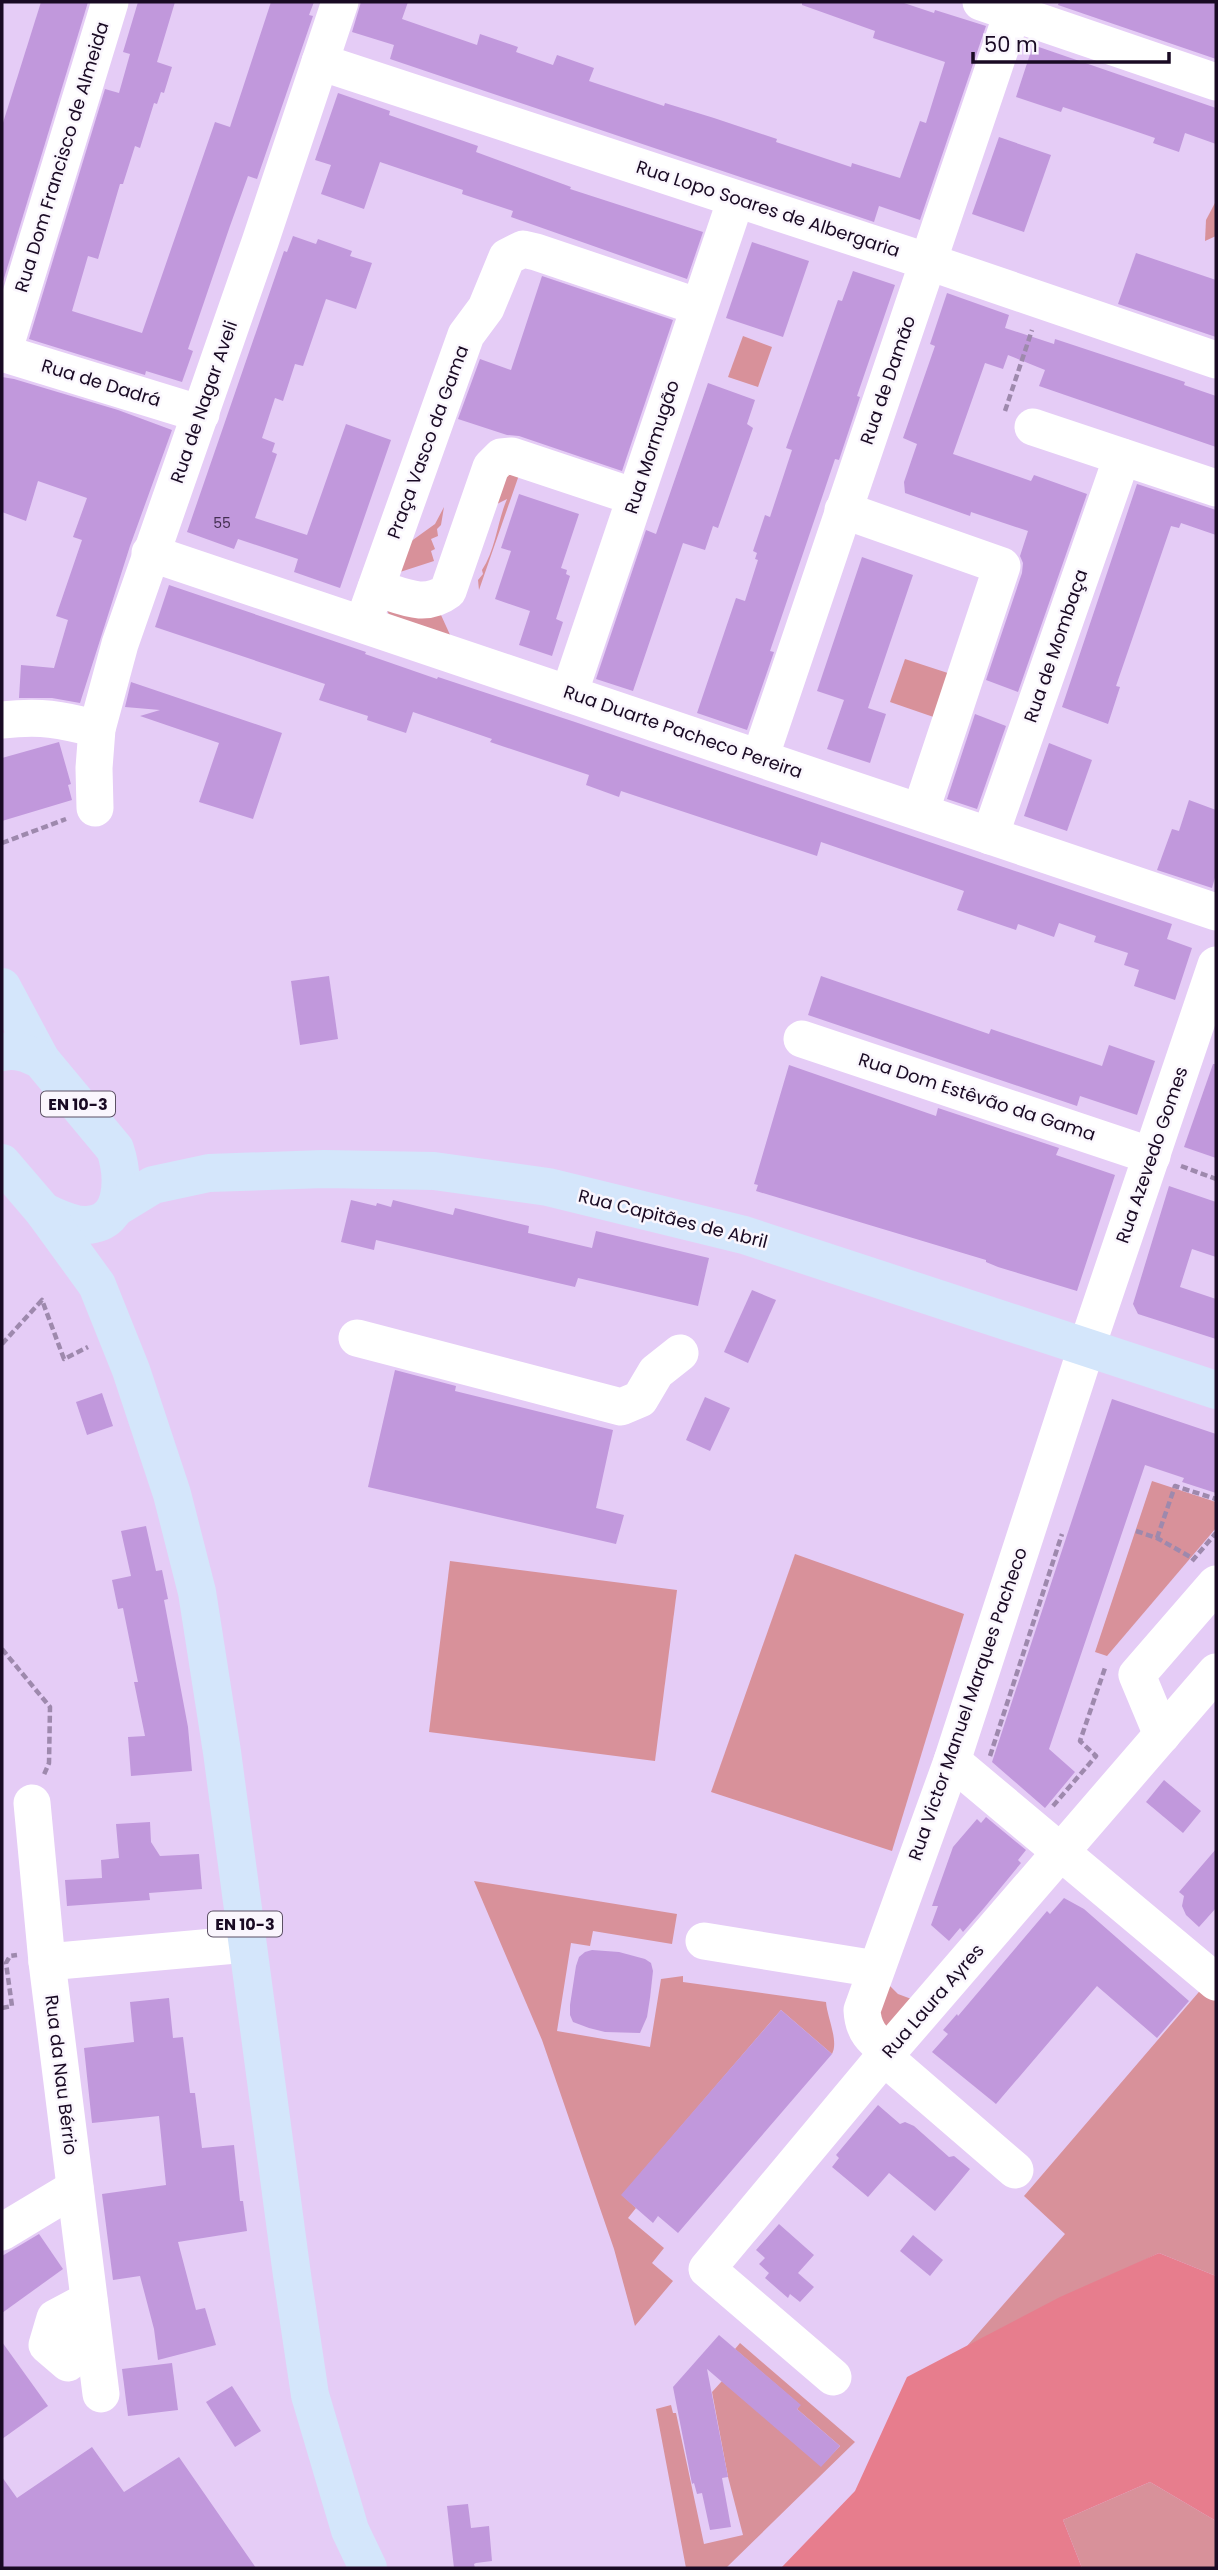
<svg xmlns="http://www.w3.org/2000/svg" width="1218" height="2570" font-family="Poppins,sans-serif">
  <rect width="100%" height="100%" fill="#e5ccf6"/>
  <g fill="#d8919a">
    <path d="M1216 201V236L1205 241 1206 220Z"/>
    <path d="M743 336 772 347 758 387 728 377Z"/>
    <path d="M502 470 519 475 479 590 478 580 483 574 482 570C496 549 497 522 507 499L487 509Z"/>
    <path d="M444 507 441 525 437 529 438 536 431 539 435 549 431 551 434 561 397 573 410 542 435 524Z"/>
    <path d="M386 607 441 615 451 637 389 615Z"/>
    <path d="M905 659 960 677 948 722 890 702Z"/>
    <path d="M1152 1481 1216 1502V1528L1107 1656 1095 1652Z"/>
    <path d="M795 1554 964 1614 892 1851 711 1792Z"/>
    <path d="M450 1561 677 1590 655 1761 429 1732Z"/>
    <path d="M474 1881 677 1914 672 1944 593 1931 590 1946 571 1943 557 2031 650 2047 661 1979 683 1976V1982L826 2002C827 2017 839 2041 832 2054L781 2010 622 2195 636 2208 628 2218 664 2248 652 2263 673 2281 635 2326 614 2249 542 2040Z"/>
    <path d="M883 1979 898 1994 914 2000 887 2030 872 2008Z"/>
    <path d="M1204 1986 1216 1997V2276L1159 2253 967 2346 1065 2234 1024 2196Z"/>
    <path d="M740 2343 855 2442 726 2568H686L656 2409 671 2405 673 2413H676L704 2544 743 2535 728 2477 712 2392 722 2381 821 2466 840 2446 797 2409 800 2405 735 2349Z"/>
    <path d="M1150 2482 1216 2521V2568H1082L1063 2520Z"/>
  </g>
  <path fill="#e77d8d" d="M1159 2253 1216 2276V2521L1150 2482 1063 2520 1082 2568H781L855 2491 907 2377 1060 2297Z"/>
  <g fill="#c198dc">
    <path d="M41 2H88L2 285V126Z"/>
    <path d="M138 2H175L157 62 172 67 164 93 161 92 157 104 154 103 140 148 135 146 123 184H120L98 259 88 256 72 311 142 333 215 122 230 127 271 2H314L309 15 313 16 257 179 248 176 230 226 188 349 193 351 182 382 146 371 145 375 29 339 105 89 119 93 130 54 123 52Z"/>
    <path d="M361 2H408L402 19 477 45 480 34 518 47 516 52 553 65 557 55 594 68 589 81 664 106 665 103 714 118 777 139 776 142 851 167 852 163 900 178 920 121 926 123 945 62 873 38 875 31 802 5V2H901L934 13 935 10 986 26 920 220 879 206 874 222 390 59 394 45 352 32Z"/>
    <path d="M1059 2H1216V59L1058 5Z"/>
    <path d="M1033 45 1216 108V144L1185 133 1179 152 1153 143 1155 138 1123 127 1063 107 1061 112 1016 97Z"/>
    <path d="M338 93 390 111 389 115 478 146 476 152 571 187 570 189 703 232 687 279 511 217 513 211 462 194 463 190 380 162 364 209 321 194 331 165 315 160Z"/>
    <path d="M999 137 1051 155 1024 232 972 214Z"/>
    <path d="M293 236 316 244 318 239 352 251 350 256 372 263 356 309 326 299 303 366 295 364 283 401 275 398 262 438 275 443 272 452 277 454 255 518 307 535 346 424 391 440 340 588 294 572 298 559 238 539 234 549 187 532 284 251 287 252Z"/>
    <path d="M752 242 809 261 783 337 726 318Z"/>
    <path d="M1136 253 1216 280V337L1118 304Z"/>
    <path d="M853 271 895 285 857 396 860 397 839 460 835 459 770 651 774 652 747 730 697 713 736 598 745 601 758 560 755 559 757 553 753 551 765 515 770 517 792 450 786 448 838 300 842 301Z"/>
    <path d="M542 276 673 320 622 471 519 436 507 435 458 419 480 359 511 370Z"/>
    <path d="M947 293 1009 315 1005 328 1054 344 1055 339 1185 382 1184 385 1216 396V447L1039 386 1045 370 1008 355 1003 369 985 363 953 454 1031 481 1034 475 1087 494 1018 692 986 680 1022 573 1023 563 1020 556 1028 531 971 512 970 516 905 493 904 482 917 444 903 438 935 346 930 344Z"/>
    <path d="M2 377 14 379 118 410 172 430 130 546 80 703 52 698H19L21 665 54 668 68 620 56 616 82 540 73 537 87 498 38 481 26 521 2 512Z"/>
    <path d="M708 383 755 400 747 424 753 428 718 528 713 526 705 550 683 543 633 691 596 679 646 530 656 534Z"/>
    <path d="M1137 484 1216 510V535L1181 523 1179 528 1171 526 1116 686 1120 687 1108 724 1062 707Z"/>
    <path d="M519 494 579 514 561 568 567 570 566 574 570 576 556 619 563 622 552 656 519 645 530 611 495 599 511 551 501 548Z"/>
    <path d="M862 557 913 575 868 708 886 714 870 763 827 749 844 700 817 691Z"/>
    <path d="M169 585 366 652 365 654 437 679 438 677 575 722 1172 924 1167 939 1192 948 1175 1000 1134 986 1139 970 1124 965 1128 953 1094 942 1096 936 1059 923 1054 937 1018 924 1016 930 957 910 964 891 821 842 817 856 621 791 619 797 586 785 589 775 490 742 492 739 413 712 406 733 367 720 368 716 319 700 325 684 155 627Z"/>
    <path d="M131 682 282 733 253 819 199 802 219 743 140 716 160 710 125 707Z"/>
    <path d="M975 714 1006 726 977 809 947 799Z"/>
    <path d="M59 742 71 784 68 785 72 800 2 821V758Z"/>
    <path d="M1049 743 1092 760 1067 831 1024 816Z"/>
    <path d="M1189 800 1216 810V874L1212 888 1157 870 1172 829 1179 831Z"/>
    <path d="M329 976 338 1039 300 1045 291 981Z"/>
    <path d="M821 976 989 1034 991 1029 1102 1066 1109 1045 1155 1061 1137 1115 1080 1096 1077 1106 808 1015Z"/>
    <path d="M1213 1064H1216V1158L1184 1147Z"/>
    <path d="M789 1065 936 1116 938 1108 1059 1148 1056 1155 1115 1175 1077 1291 998 1267 986 1262V1260L756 1191 758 1185 754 1184Z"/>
    <path d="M1169 1186 1216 1202V1257L1192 1249 1180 1287 1216 1299V1339L1138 1314 1133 1304Z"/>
    <path d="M351 1200 376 1206 377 1203 391 1207 393 1200 453 1215 455 1208 529 1226 528 1233 592 1248 596 1231 709 1258 698 1306 578 1278 575 1287 376 1240 374 1250 341 1242Z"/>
    <path d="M752 1290 776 1300 748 1363 724 1352Z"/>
    <path d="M395 1370 456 1386 455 1391 613 1430 596 1508 624 1515 616 1544 368 1487Z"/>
    <path d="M102 1393 113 1426 87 1435 76 1402Z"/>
    <path d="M705 1397 730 1408 710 1451 686 1440Z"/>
    <path d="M1112 1399 1216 1434V1493L1182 1482 1184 1478 1145 1465 1049 1749 1075 1772 1045 1808 992 1762Z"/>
    <path d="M146 1526 156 1571 162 1570 168 1599 164 1600 188 1727 192 1771 131 1776 128 1737 145 1736 134 1682H138L123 1608 118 1609 112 1580 131 1576 121 1531Z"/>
    <path d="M1164 1780 1201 1811 1183 1833 1146 1802Z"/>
    <path d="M986 1817 1026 1850 1018 1860 1021 1863 984 1908 963 1932 960 1928 949 1941 931 1925 938 1906H932L953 1847 977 1819 981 1823Z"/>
    <path d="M150 1822 151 1842 160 1856 199 1854 202 1889 149 1893 150 1900 67 1906 65 1880 102 1878 101 1860 119 1858 116 1824Z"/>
    <path d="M1216 1849V1908L1199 1927 1186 1915 1182 1906 1184 1896 1179 1892Z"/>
    <path d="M1064 1898 1084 1909 1189 2001 1157 2038 1097 1986 996 2104 932 2052 948 2034 943 2030 957 2014 958 2016 1047 1911 1050 1914Z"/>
    <path d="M592 1950 619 1952 645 1959 651 1963 653 1971 650 1998 647 2017 640 2033 605 2032 589 2028 573 2022 570 2015V2005L576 1966 579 1957 585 1952Z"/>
    <path d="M169 1998 173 2038 183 2037 190 2093H195L202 2148 234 2145 240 2201H243L247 2231 178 2242 196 2310 205 2308 216 2345 158 2360 154 2329 140 2276 113 2280 102 2194 166 2185 159 2116 92 2123 84 2048 134 2042 130 2002Z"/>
    <path d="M781 2010 832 2054 678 2233 658 2216 653 2223 621 2195Z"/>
    <path d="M878 2105 900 2124 905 2122 914 2126 949 2157 954 2156 970 2169 935 2211 889 2173 868 2197 832 2167 839 2158 836 2155Z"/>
    <path d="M779 2224 814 2255 798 2273 814 2287 800 2302 790 2294 788 2298 765 2278 769 2273 759 2264 765 2258 756 2250Z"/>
    <path d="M39 2234 63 2269 2 2313V2256Z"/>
    <path d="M913 2235 943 2260 930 2276 900 2251Z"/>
    <path d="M719 2335 801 2405 797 2409 840 2446 821 2467 707 2369 728 2477 722 2478 731 2527 710 2530 702 2493 697 2494 694 2483 692 2484 673 2387Z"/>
    <path d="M2 2342 48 2406 2 2439Z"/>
    <path d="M172 2363 178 2410 128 2416 122 2369Z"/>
    <path d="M232 2386 261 2431 235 2447 206 2402Z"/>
    <path d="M92 2447 124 2492 179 2457 256 2568H2V2477L17 2498Z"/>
    <path d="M468 2504 471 2528 489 2526 492 2561 476 2563 474 2564 475 2568H454L447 2506Z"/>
  </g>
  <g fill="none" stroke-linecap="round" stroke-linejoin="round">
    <g stroke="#9e89ad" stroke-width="4.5" stroke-dasharray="7 3.5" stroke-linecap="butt">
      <path d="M1005 411 1032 330"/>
      <path d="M2 843 66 819"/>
      <path d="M1181 1166 1216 1179"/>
      <path d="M2 1344 42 1300 64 1359 88 1347"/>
      <path d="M1136 1531 1157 1538 1194 1559"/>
      <path d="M1157 1538 1175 1486 1216 1499"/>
      <path d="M1192 1561 1216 1533"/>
      <path d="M2 1649 50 1707 49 1763 43 1777"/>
      <path d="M990 1756 1062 1534"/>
      <path d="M1053 1806 1096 1756 1080 1741 1105 1668"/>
      <path d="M2 2008 12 2006 6 1963 10 1956 17 1955"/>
    </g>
    <g stroke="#fff" stroke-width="37">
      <path d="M981 2 1216 82"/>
      <path d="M320 62 929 262 1216 360"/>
      <path d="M2 353 201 414"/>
      <path d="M3 353 110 2"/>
      <path d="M1033 427 1216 488"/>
      <path d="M843 510 1002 566 926 795"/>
      <path d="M150 553 1216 912"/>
      <path d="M376 588C403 596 424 609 448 591L491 467 501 457 512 456 635 497"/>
      <path d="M363 624 466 335 486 308 507 257 523 249 536 252 699 307"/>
      <path d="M569 694 736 199"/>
      <path d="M2 720C41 716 60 719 97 729"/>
      <path d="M760 758 1016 2"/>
      <path d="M95 808 94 768 97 729 120 644 260 242 340 2"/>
      <path d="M990 836 1122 457"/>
      <path d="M802 1039 1152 1156"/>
      <path d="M357 1338 621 1407 640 1399 656 1372 680 1353"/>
      <path d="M1162 1735 1137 1675 1216 1584"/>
      <path d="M952 1761 1216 1982"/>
      <path d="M32 1803 47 1962 101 2394"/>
      <path d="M704 1941 876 1969"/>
      <path d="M47 1962 247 1944"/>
      <path d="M888 2052C872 2039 863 2031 862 2010L952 1761 1087 1346 1216 965"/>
      <path d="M884 2057 1015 2170"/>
      <path d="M2 2232 75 2188"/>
      <path d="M89 2300 68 2363 47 2345 55 2318Z"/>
      <path d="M833 2377 707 2269 888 2052 1216 1672"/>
    </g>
    <g stroke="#d4e6fb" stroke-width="38">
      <path d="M2 987 41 1060"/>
      <path d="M2 1052C17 1049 27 1053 41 1060L115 1149C124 1176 126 1223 87 1225 72 1226 57 1217 44 1212"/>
      <path d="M2 1163 44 1212 97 1285 131 1370 172 1494 197 1592 222 1752 292 2275 310 2395 350 2530 368 2568"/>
      <path d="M117 1207 153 1185 209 1173 324 1169 434 1171 548 1187 744 1235 1216 1390"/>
    </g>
  </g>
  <g text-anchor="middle" stroke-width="5" stroke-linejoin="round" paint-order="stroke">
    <g font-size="14" fill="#432e51">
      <text x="222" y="528">55</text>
    </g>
    <g fill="#faf6fd" stroke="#5c5164" stroke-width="2">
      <rect x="41" y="1091.5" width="74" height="25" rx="5"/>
      <rect x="208" y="1911.5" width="74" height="25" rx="5"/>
    </g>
    <g font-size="16" font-weight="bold" fill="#190a23">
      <text x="78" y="1110">EN 10-3</text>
      <text x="245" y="1930">EN 10-3</text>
    </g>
    <g font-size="18" fill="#190a23" stroke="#faf6fd">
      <text transform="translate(62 157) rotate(-73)" y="6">Rua Dom Francisco de Almeida</text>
      <text transform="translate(768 209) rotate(18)" y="6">Rua Lopo Soares de Albergaria</text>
      <text transform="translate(888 380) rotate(-71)" y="6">Rua de Damão</text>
      <text transform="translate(101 383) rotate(17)" y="6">Rua de Dadrá</text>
      <text transform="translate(204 402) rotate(-71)" y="6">Rua de Nagar Aveli</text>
      <text transform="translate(428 442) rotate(-70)" y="6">Praça Vasco da Gama</text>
      <text transform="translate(652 447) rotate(-72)" y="6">Rua Mormugão</text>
      <text transform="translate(1056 646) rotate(-71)" y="6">Rua de Mombaça</text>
      <text transform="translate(683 732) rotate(19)" y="6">Rua Duarte Pacheco Pereira</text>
      <text transform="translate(977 1097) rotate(18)" y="6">Rua Dom Estêvão da Gama</text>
      <text transform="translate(1152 1155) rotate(-71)" y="6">Rua Azevedo Gomes</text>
      <text transform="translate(673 1219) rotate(14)" y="6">Rua Capitães de Abril</text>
      <text transform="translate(968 1704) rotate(-71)" y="6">Rua Victor Manuel Marques Pacheco</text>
      <text transform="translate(933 2001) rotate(-49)" y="6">Rua Laura Ayres</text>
      <text transform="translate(61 2075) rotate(83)" y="6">Rua da Nau Bérrio</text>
    </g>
  </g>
  <rect width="1218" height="2570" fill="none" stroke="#190a23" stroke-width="7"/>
  <path d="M973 52v10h196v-10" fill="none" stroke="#190a23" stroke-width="3.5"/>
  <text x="984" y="52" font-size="21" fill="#190a23" stroke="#faf6fd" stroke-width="5" paint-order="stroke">50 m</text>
</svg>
